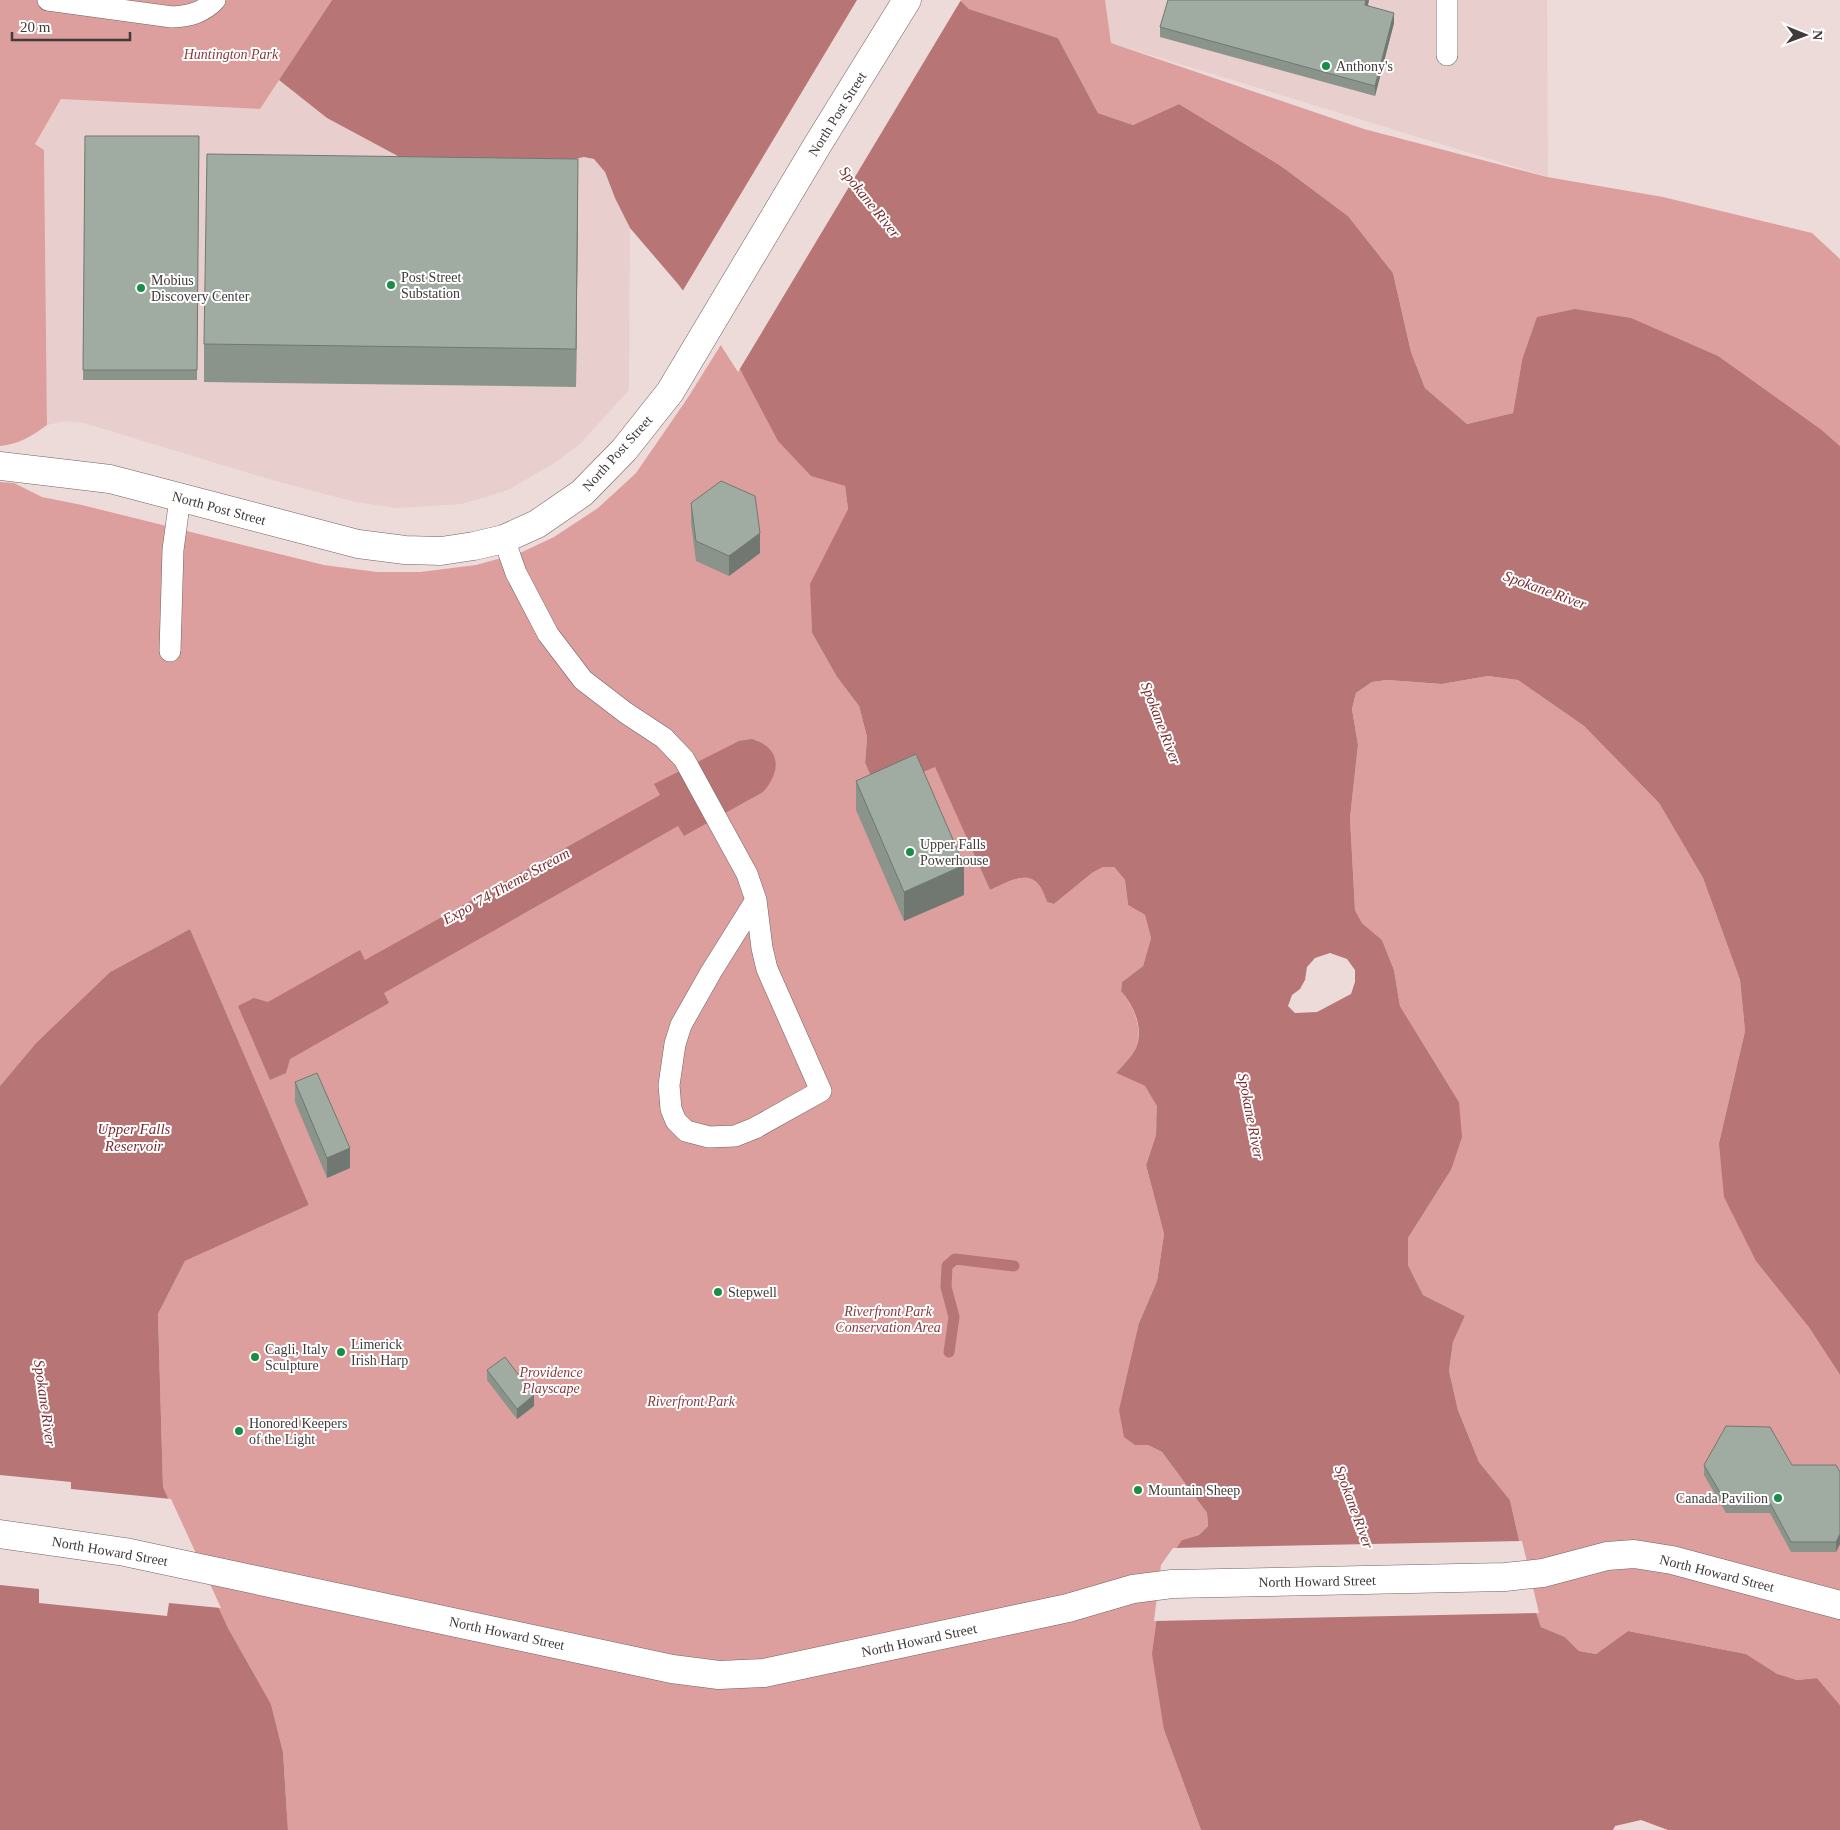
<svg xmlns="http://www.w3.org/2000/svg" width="1840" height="1830" font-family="Georgia,serif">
  <rect width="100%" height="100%" fill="#eddbda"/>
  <g fill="#e8cecd">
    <path d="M1105 0H1547L1548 177 1111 43Z"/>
    <path d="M279 80 327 118 561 162 584 157 594 159 605 172 615 198 630 228 629 390 580 444 553 464 508 490 462 504 397 508 355 502 272 480 84 423 66 421 47 425 44 150 35 144 62 98 260 109Z"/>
  </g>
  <g fill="#dd9f9d">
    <path d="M0 0H332L260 109 61 99 35 144 44 150 47 425C32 436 19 444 0 446Z"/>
    <path d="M960 0H1105L1111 43 1364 129 1547 177 1663 197 1812 233 1840 259V446L1823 431 1522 360 1513 413 1467 424 1425 388 1411 352 1393 273 1348 216 1281 166 1179 104 1133 125 1098 113 1058 38 969 9Z"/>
    <path d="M722 343 811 475 845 486 848 509 811 584 812 633 837 677 859 706 867 737 865 763 879 791 935 766 990 890C1003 885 1026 869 1038 884 1042 888 1045 897 1047 902L1054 904 1092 873 1103 867H1114L1125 880 1128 905 1145 915 1151 938 1143 966 1122 982 1121 991C1134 1007 1143 1027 1136 1048 1133 1057 1122 1066 1116 1073L1145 1086 1158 1106 1156 1135 1146 1165 1164 1234 1157 1281 1139 1323 1135 1445H1148L1162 1452 1207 1513 1208 1526 1199 1535 1182 1540 1164 1730 1201 1830H288L283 1752 271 1704 228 1628 163 1487 158 1314 185 1261 309 1205 190 929 110 972 36 1043 0 1086V482L14 483 42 497 82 505 324 565 377 572H420L476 565 520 553 554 537 598 508 636 473 687 399Z"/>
    <path d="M1488 676 1518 680 1584 726 1659 803 1703 878 1740 980 1745 1031 1719 1143 1808 1326 1840 1375V1705L1817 1678 1797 1680 1777 1675 1746 1654 1628 1631 1596 1654 1579 1651 1565 1637 1541 1627 1534 1607 1510 1500 1479 1462 1458 1410 1449 1371 1453 1342 1465 1316 1423 1295 1408 1265V1238L1451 1170 1459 1102 1400 1006 1394 970 1382 940 1362 923 1355 910 1350 818 1358 745 1352 709 1356 693 1372 682 1387 680 1442 684Z"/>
  </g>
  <g fill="#b77675" fill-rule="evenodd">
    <path d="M332 0H960L969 9 1058 38 1098 113 1133 125 1179 104 1281 166 1348 216 1393 273 1411 352 1425 388 1467 424 1513 413 1522 360 1537 317 1575 309 1631 318 1718 356 1823 431 1840 446V1375L1808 1326 1756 1261 1724 1197 1719 1143 1745 1031 1740 980 1703 878 1659 803 1584 726 1518 680 1488 676 1442 684 1387 680 1372 682 1356 693 1352 709 1358 745 1350 818 1355 910 1362 923 1382 940 1394 970 1400 1006 1459 1102 1462 1137 1451 1170 1408 1238V1265L1423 1295 1465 1316 1453 1342 1449 1371 1458 1410 1479 1462 1510 1500 1534 1607 1541 1627 1565 1637 1579 1651 1596 1654 1628 1631 1746 1654 1777 1674 1797 1680 1817 1678 1840 1705V1830H1668L1641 1820 1615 1826 1613 1830H1201L1164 1730 1152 1654 1164 1566 1182 1540 1199 1535 1208 1526 1207 1513 1162 1452 1148 1445H1135L1124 1437 1119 1410 1139 1323 1157 1281 1164 1234 1146 1165 1156 1135 1157 1106 1145 1086 1116 1073C1122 1066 1132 1057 1136 1048 1144 1028 1134 1006 1121 991L1122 982 1143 966 1151 938 1145 915 1128 905 1125 880 1114 867H1103L1092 873 1054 904 1047 902C1045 897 1042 888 1038 884 1026 869 1003 885 990 890L935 767 878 791 865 763 867 737 859 706 837 677 812 633 810 584 848 509 845 486 811 476 778 441 741 371 722 343 678 284 630 228 615 198 605 172 594 159 584 157 561 162 424 170 327 118 279 80ZM1330 953 1347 959 1355 970V982L1351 994 1317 1012 1295 1013 1288 1006 1292 995 1300 989 1305 980 1307 967 1315 958Z"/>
    <path d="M752 739C782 748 781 772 763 792L684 836 678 826 384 993 389 1003 290 1059 286 1073 270 1080 238 1006 254 998 268 1002 360 950 365 960 660 795 654 784 739 741Z"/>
    <path d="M190 929 309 1205 185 1261 158 1314 163 1487 228 1628 271 1704 283 1752 288 1830H0V1086L36 1043 110 972Z"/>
  </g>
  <g fill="#eddbda">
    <path d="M857 0H961L738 372 720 344 682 292Z"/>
    <path d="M0 1475 71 1482V1489L171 1499 221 1608 169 1603 167 1616 39 1603V1589L0 1585Z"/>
    <path d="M1522 1541 1539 1613 1154 1621 1161 1565 1173 1548Z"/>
  </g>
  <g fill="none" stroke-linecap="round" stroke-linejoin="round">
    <path stroke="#b77675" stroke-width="11" d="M949 1352 954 1317 946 1287 947 1266 955 1259 1014 1266"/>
    <g stroke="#716261" stroke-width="22">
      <g id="service">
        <path d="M48 0 172 17C189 16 203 13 215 0"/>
        <path d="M1447 0V55"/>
        <path d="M504 539 516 573 548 634 583 680 626 713 664 738 684 759 747 874 756 900 762 948 767 969 821 1091 755 1128 735 1136 709 1137 686 1131 676 1121 671 1109 669 1085 675 1044 681 1025 711 972 756 900"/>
        <path d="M170 651 173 550 180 498"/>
      </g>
    </g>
    <g stroke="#716261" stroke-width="29">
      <path id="pedestrian" d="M0 1534 125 1552 672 1669 719 1675 764 1673 1068 1608 1133 1589 1172 1584 1505 1577 1543 1573 1607 1556 1634 1554 1672 1560 1840 1605"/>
    </g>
    <g stroke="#716261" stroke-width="29">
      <path id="tertiary" d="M0 466 110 479 358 544 405 550 441 551 474 546 504 539 537 524 582 493 624 450 670 392 818 144 907 0"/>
    </g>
    <use href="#service" stroke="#fff" stroke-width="21"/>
    <use href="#pedestrian" stroke="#fff" stroke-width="28"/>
    <use href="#tertiary" stroke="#fff" stroke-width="28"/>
  </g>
  <g fill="#8a948b">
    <path d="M1369 0 1368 5 1394 23 1375 96 1160 37V27Z"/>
    <path d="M85 136H199L197 380H83Z"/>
    <path d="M578 197 576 387 204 382V344Z"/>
    <path d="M691 503 760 553 729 576 696 561 691 523Z"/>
    <path d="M856 781 964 895 904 921 856 810Z"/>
    <path d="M295 1082 350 1168 327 1178 295 1102Z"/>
    <path d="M487 1370 534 1406 517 1419 487 1380Z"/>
    <path d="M1704 1465H1792L1840 1472V1544L1836 1552H1791L1770 1513H1726L1704 1475Z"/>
  </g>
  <g fill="#707871">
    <path d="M1366 0H1369L1365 15V5Z"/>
    <path d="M1394 13V23L1375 96V86Z"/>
    <path d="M578 159V197L576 387V349Z"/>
    <path d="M760 533V553L729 576V556Z"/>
    <path d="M964 865V895L904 921V892Z"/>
    <path d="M350 1148V1168L327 1178V1158Z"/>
    <path d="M534 1395V1406L517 1419V1409Z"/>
    <path d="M1840 1534V1544L1836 1552V1542Z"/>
  </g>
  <g fill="#a0aca2" stroke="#707871">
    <path d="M1168 0H1366L1365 5 1394 13 1375 86 1160 27Z"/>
    <path d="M85 136H199L197 370H83Z"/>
    <path d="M207 154 578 159 576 349 204 344Z"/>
    <path d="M721 481 755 496 760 533 729 556 696 541 691 503Z"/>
    <path d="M916 754 964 865 904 892 856 781Z"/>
    <path d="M317 1073 350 1148 327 1158 295 1082Z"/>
    <path d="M505 1357 534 1395 517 1409 487 1370Z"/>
    <path d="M1726 1426 1770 1427 1792 1465H1836L1840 1472V1534L1836 1542H1791L1770 1503H1726L1704 1465Z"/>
  </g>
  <g fill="#1a8d47" stroke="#fff" stroke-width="2">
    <circle cx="1326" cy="66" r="5"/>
    <circle cx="391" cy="285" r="5"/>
    <circle cx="141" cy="288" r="5"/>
    <circle cx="910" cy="852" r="5"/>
    <circle cx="718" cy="1292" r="5"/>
    <circle cx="341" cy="1352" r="5"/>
    <circle cx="255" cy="1357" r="5"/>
    <circle cx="239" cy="1431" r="5"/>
    <circle cx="1138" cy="1490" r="5"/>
    <circle cx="1778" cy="1498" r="5"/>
  </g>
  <g text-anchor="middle" stroke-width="4" stroke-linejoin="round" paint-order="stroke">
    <g font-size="14" font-style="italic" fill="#8a393b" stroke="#fff">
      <text x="231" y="59">Huntington Park</text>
      <text x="888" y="1316">Riverfront Park<tspan x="888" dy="16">Conservation Area</tspan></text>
      <text x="551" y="1377">Providence<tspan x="551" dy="16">Playscape</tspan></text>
      <text x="691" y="1406">Riverfront Park</text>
    </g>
    <g font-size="14" fill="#413a3a" stroke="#fff" text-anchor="start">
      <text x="1336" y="71">Anthony's</text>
      <text x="401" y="282">Post Street<tspan x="401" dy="16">Substation</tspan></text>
      <text x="151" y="285">Mobius<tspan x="151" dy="16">Discovery Center</tspan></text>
      <text x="920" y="849">Upper Falls<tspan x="920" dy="16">Powerhouse</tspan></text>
      <text x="728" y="1297">Stepwell</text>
      <text x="351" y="1349">Limerick<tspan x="351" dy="16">Irish Harp</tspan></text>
      <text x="265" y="1354">Cagli, Italy<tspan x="265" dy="16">Sculpture</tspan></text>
      <text x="249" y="1428">Honored Keepers<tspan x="249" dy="16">of the Light</tspan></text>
      <text x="1148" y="1495">Mountain Sheep</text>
      <text x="1768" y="1503" text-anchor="end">Canada Pavilion</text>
    </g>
    <g font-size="14" fill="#413a3a" stroke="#fff">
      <text transform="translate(837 114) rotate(-58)" y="5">North Post Street</text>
      <text transform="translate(617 453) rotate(-48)" y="5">North Post Street</text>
      <text transform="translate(219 508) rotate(15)" y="5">North Post Street</text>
      <text transform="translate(110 1551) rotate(10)" y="5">North Howard Street</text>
      <text transform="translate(1717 1573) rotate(14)" y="5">North Howard Street</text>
      <text transform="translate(1317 1581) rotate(-1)" y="5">North Howard Street</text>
      <text transform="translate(507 1633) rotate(12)" y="5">North Howard Street</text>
      <text transform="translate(919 1640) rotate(-12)" y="5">North Howard Street</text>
    </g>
    <g font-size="15" font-style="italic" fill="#7c2b2f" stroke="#fff">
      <text transform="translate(870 202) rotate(51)" y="5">Spokane River</text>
      <text transform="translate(1545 590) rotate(20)" y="5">Spokane River</text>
      <text transform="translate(1161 723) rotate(69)" y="5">Spokane River</text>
      <text transform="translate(506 886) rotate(-29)" y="5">Expo '74 Theme Stream</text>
      <text transform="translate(1251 1116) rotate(79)" y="5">Spokane River</text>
      <text x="134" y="1134">Upper Falls<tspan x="134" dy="17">Reservoir</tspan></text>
      <text transform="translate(45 1403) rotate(82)" y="5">Spokane River</text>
      <text transform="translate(1354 1507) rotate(70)" y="5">Spokane River</text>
    </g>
  </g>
  <g transform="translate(1805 35) rotate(91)" stroke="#ffffff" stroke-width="4" paint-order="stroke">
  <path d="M0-4L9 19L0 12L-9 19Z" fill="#413a3a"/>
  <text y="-8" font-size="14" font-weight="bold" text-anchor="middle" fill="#413a3a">N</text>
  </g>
  <path d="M12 32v8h118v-8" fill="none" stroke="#413a3a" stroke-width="2.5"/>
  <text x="20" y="32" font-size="15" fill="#413a3a" stroke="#ffffff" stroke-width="4" paint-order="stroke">20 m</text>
</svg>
